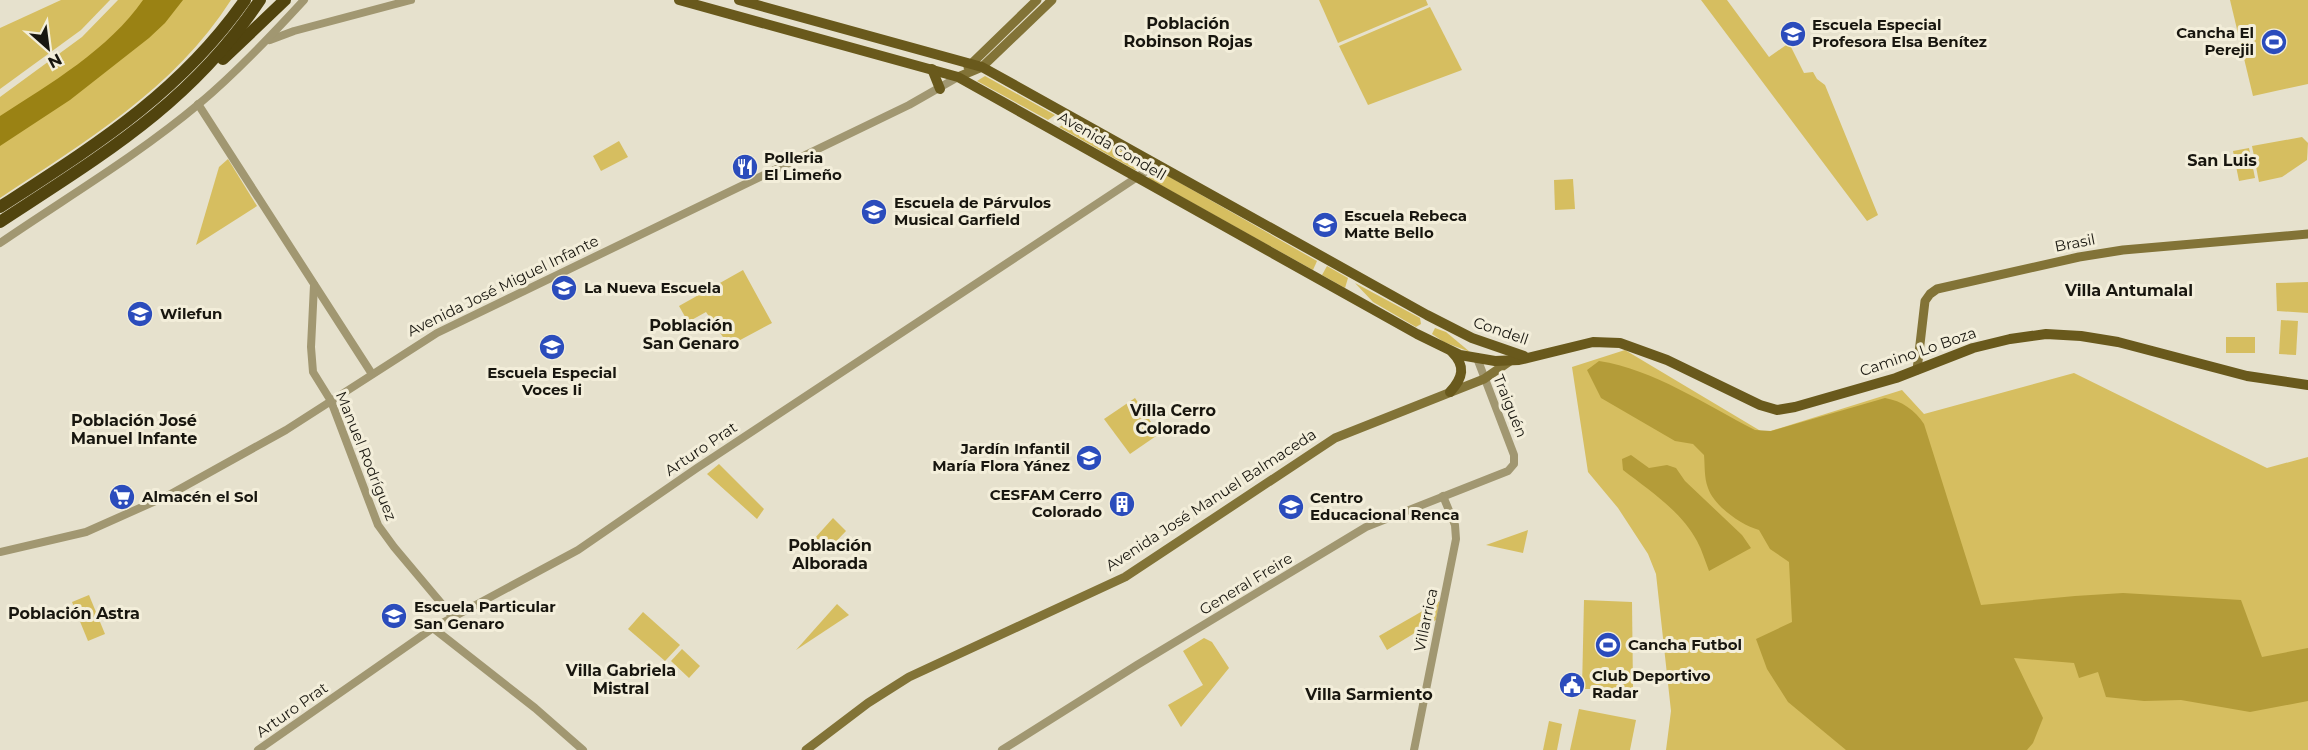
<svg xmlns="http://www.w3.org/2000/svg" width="2308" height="750" font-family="Montserrat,sans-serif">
  <rect width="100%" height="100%" fill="#e6e1cd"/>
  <g fill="#d6be60">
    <path d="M61 0H110L81 30 0 89V28Z"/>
    <path d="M118 0H231C174 89 86 141 0 198V97L82 37Z"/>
    <path d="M1319 0H1426L1428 5 1338 43Z"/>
    <path d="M1701 0H1727L1769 57 1789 43 1804 73 1813 72 1817 79 1825 85 1878 215 1867 221Z"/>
    <path d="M2230 0H2308V84L2253 96Z"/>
    <path d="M1430 7 1462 70 1368 105 1339 46Z"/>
    <path d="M985 76 1055 115 1048 120 977 81Z"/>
    <path d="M1069 122 1146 165 1135 170 1059 127Z"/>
    <path d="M2302 137 2308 143 2307 160 2282 177 2259 182 2252 146Z"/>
    <path d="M619 141 628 157 601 171 593 156Z"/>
    <path d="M2249 148 2255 178 2239 181 2233 151Z"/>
    <path d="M228 159 257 206 196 245 219 167Z"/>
    <path d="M1161 172 1317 261 1313 270 1148 178Z"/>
    <path d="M1573 179 1575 209 1555 210 1554 180Z"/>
    <path d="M1327 266 1348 278 1345 288 1322 275Z"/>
    <path d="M743 270 772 323 729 346 706 312 688 322 679 306Z"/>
    <path d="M2308 282V313L2277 311 2276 283Z"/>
    <path d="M1355 283 1420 318 1421 324 1416 327 1373 302Z"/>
    <path d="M2281 320 2298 321 2296 355 2279 354Z"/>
    <path d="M1435 328 1446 332 1470 352 1444 342 1432 334Z"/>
    <rect x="2226" y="337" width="29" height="16"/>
    <path d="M1625 350 1764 433 1902 390 1924 414 2074 373 2267 468 2308 457V750H1666L1671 711 1656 574 1648 554 1618 508 1588 472 1572 367Z"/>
    <path d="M1135 398 1159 434 1130 454 1104 419Z"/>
    <path d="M719 464 764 509 757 519 707 474Z"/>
    <path d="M833 518 846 531 828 550 815 538Z"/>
    <path d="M1528 530 1523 553 1486 545Z"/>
    <path d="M89 595 105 634 88 641 72 602Z"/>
    <path d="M1584 600 1632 602 1633 689H1582Z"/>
    <path d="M1440 601 1436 620 1387 650 1379 636Z"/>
    <path d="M837 604 849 615 796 650Z"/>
    <path d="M643 612 680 645 665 661 628 629Z"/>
    <path d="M1204 638 1212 642 1229 668 1181 727 1168 705 1203 685 1183 651Z"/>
    <path d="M682 649 700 666 689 678 671 661Z"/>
    <path d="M1579 709 1636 720 1630 750H1570Z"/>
    <path d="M1549 721 1562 724 1557 750H1543Z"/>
  </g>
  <g fill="#b49c39">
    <path d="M1599 361C1653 369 1706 405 1755 430L1771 431 1885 398C1902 401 1915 410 1924 424L1981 605 2075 596 2123 593 2241 600 2262 657 2308 648V701L2250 712 2181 700 2144 701 2106 697 2098 672 2079 678 2074 663 2014 658 2043 718 2033 743 2027 750H1846L1788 702 1767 669 1756 639 1792 622 1789 562 1770 549 1759 530C1741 525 1714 506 1708 488 1704 478 1705 465 1704 455L1693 444 1675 441 1601 398 1587 370Z"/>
    <path d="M1631 455 1649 468 1667 465 1676 468 1685 481 1742 535 1751 548 1709 571C1705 561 1702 550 1697 541 1681 511 1649 490 1623 470L1622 459Z"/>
  </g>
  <path fill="#9a8214" d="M143 0H183L165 23 149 38 70 100 0 146V116C50 84 109 49 143 0Z"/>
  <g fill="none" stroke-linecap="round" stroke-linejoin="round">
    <g stroke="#a19771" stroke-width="8">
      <path d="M270 40 294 31 411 0"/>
      <path d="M198 104 372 374"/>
      <path d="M0 243C67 197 137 156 200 103 237 72 271 36 304 0"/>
      <path d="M314 285 311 347 313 372 331 401 378 525 394 547 452 616"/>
      <path d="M0 552 86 532 169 495 286 430 437 333 909 105 958 77"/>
      <path d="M433 628 535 708 583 750"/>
      <path d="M258 750 433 628 578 550 697 468 1157 164"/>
      <path d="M1002 750 1137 665 1366 527 1508 471 1514 464V455L1477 358"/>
      <path d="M1414 750 1456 539 1455 525 1443 496"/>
    </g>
    <g stroke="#827337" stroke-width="9">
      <path d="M968 67 1037 0"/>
      <path d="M958 77 982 67 1052 0"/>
      <path d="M1917 370 1925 301 1930 294 1937 289 2079 257 2123 250 2308 234"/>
      <path d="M806 750 868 703 909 677 1125 577 1335 438 1484 379 1510 361"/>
    </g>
    <g stroke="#69591c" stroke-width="10">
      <path d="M679 0 958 77 1417 334 1460 355 1495 361 1519 360 1593 342 1620 343 1667 360 1760 405 1777 410 1795 407 1896 378 1973 348 2010 339 2046 334 2081 336 2118 342 2247 376 2308 385"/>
      <path d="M739 0 982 67 1427 315 1472 338 1524 356"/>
      <path d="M932 69 940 89"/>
      <path d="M1450 392C1463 378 1466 366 1452 352"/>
    </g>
    <g stroke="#51440e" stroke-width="12">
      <path d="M223 59 285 0"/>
      <path d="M0 207C94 146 179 94 245 0"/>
      <path d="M0 222C102 155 190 104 260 0"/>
    </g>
  </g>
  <defs>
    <g id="school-disc" transform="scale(1.35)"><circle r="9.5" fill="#2b4cbc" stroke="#f3eeda"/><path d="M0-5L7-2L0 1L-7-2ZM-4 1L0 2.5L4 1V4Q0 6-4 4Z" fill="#fff"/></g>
    <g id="stadium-disc" transform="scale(1.35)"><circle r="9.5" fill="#2b4cbc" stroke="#f3eeda"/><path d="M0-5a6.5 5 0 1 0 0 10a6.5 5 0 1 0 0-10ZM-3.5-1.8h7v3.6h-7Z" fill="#fff"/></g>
    <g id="restaurant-disc" transform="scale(1.35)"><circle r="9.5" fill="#2b4cbc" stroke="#f3eeda"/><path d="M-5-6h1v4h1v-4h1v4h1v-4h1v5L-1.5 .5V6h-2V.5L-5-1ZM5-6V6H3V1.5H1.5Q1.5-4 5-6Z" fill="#fff"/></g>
    <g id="supermarket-disc" transform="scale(1.35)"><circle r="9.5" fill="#2b4cbc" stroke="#f3eeda"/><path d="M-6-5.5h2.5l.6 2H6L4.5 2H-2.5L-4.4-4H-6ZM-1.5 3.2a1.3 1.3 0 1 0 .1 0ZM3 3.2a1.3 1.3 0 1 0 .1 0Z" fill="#fff"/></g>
    <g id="building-disc" transform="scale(1.35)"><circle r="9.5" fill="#2b4cbc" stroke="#f3eeda"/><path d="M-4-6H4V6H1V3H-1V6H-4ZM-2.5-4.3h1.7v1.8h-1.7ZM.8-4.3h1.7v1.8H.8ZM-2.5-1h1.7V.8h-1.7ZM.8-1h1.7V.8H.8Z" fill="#fff"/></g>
    <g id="civic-disc" transform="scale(1.35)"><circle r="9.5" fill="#2b4cbc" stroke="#f3eeda"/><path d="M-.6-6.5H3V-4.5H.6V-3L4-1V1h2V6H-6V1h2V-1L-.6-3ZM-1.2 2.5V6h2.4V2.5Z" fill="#fff"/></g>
  </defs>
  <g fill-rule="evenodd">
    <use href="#school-disc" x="1793" y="34"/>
    <use href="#stadium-disc" x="2274" y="42"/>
    <use href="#restaurant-disc" x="745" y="167"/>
    <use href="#school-disc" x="874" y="212"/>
    <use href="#school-disc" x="1325" y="225"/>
    <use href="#school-disc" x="564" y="288"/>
    <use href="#school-disc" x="140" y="314"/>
    <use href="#school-disc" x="552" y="347"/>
    <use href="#school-disc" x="1089" y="458"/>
    <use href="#supermarket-disc" x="122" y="497"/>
    <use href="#building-disc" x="1122" y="504"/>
    <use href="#school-disc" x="1291" y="507"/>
    <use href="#school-disc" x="394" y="616"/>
    <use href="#stadium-disc" x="1608" y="645"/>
    <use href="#civic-disc" x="1572" y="685"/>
  </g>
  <g text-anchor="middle" stroke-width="6" stroke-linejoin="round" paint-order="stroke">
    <g font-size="15" font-weight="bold" fill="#18160f" stroke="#f3eeda" text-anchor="start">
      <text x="1812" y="30">Escuela Especial<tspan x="1812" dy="17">Profesora Elsa Benítez</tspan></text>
      <text x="2254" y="38" text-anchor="end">Cancha El<tspan x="2254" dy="17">Perejil</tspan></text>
      <text x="764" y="163">Polleria<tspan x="764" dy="17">El Limeño</tspan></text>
      <text x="894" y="208">Escuela de Párvulos<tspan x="894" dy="17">Musical Garfield</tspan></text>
      <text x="1344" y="221">Escuela Rebeca<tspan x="1344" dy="17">Matte Bello</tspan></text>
      <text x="584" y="293">La Nueva Escuela</text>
      <text x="160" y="319">Wilefun</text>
      <text x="552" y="378" text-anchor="middle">Escuela Especial<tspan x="552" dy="17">Voces Ii</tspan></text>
      <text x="1070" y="454" text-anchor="end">Jardín Infantil<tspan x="1070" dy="17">María Flora Yánez</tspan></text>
      <text x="1102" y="500" text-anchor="end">CESFAM Cerro<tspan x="1102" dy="17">Colorado</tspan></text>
      <text x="142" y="502">Almacén el Sol</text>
      <text x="1310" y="503">Centro<tspan x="1310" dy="17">Educacional Renca</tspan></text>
      <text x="414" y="612">Escuela Particular<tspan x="414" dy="17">San Genaro</tspan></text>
      <text x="1628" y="650">Cancha Futbol</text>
      <text x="1592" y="681">Club Deportivo<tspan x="1592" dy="17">Radar</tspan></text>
    </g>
    <g font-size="15" fill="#18160f" stroke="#f3eeda">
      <text transform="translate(1112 146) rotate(30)" y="5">Avenida Condell</text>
      <text transform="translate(2075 243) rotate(-11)" y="5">Brasil</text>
      <text transform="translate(503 286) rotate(-26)" y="5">Avenida José Miguel Infante</text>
      <text transform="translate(1501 331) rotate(19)" y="5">Condell</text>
      <text transform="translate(1918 352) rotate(-19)" y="5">Camino Lo Boza</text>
      <text transform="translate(1510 406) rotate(68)" y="5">Traiguén</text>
      <text transform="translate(701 449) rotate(-34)" y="5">Arturo Prat</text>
      <text transform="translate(366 456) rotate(68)" y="5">Manuel Rodríguez</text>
      <text transform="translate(1211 500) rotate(-33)" y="5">Avenida José Manuel Balmaceda</text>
      <text transform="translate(1246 584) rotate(-31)" y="5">General Freire</text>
      <text transform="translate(1426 620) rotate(-78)" y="5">Villarrica</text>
      <text transform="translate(292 710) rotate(-35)" y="5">Arturo Prat</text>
    </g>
    <g font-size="16" font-weight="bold" fill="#18160f" stroke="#f3eeda">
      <text x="1188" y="29">Población<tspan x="1188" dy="18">Robinson Rojas</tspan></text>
      <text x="2222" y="166">San Luis</text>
      <text x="2129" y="296">Villa Antumalal</text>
      <text x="691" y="331">Población<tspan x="691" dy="18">San Genaro</tspan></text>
      <text x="1173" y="416">Villa Cerro<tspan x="1173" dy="18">Colorado</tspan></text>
      <text x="134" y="426">Población José<tspan x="134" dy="18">Manuel Infante</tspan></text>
      <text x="830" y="551">Población<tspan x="830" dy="18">Alborada</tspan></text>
      <text x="74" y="619">Población Astra</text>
      <text x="621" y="676">Villa Gabriela<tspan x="621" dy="18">Mistral</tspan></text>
      <text x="1369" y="700">Villa Sarmiento</text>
    </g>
  </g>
  <g transform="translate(48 48) rotate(152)" stroke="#f3eeda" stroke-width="4.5" paint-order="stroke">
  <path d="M0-4.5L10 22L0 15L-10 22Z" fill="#18160f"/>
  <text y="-9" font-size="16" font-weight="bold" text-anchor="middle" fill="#18160f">N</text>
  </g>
</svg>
